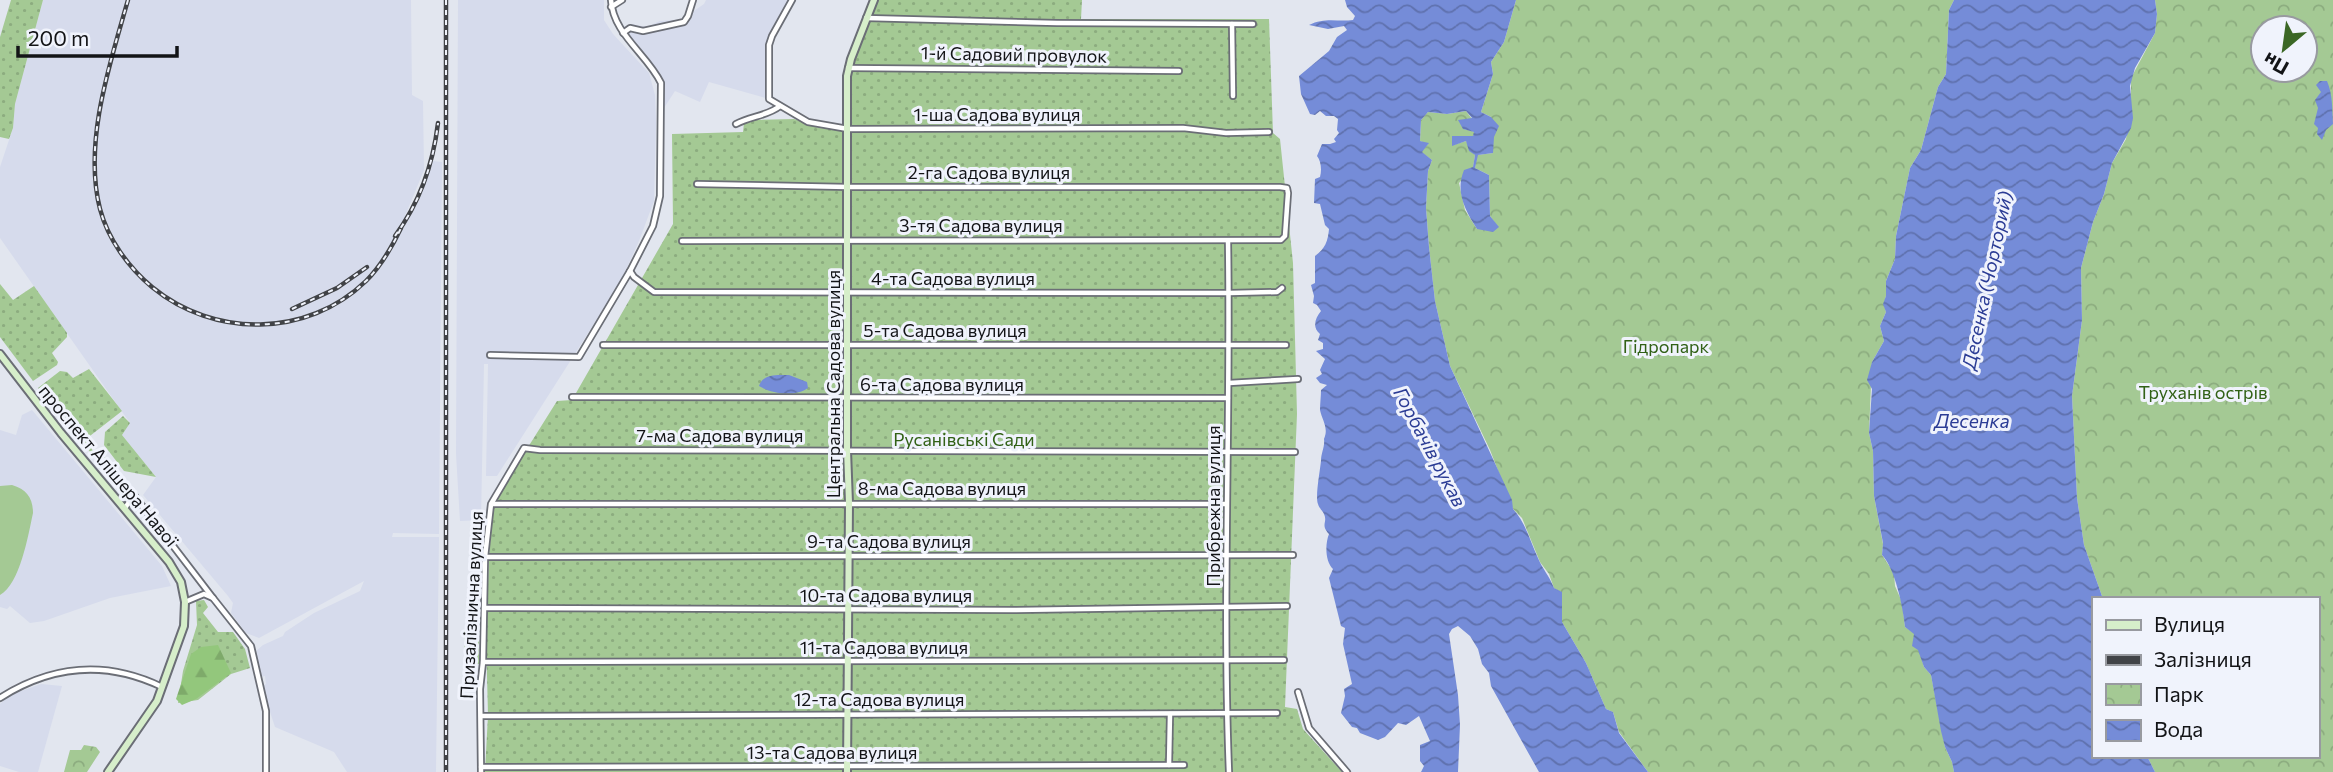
<svg xmlns="http://www.w3.org/2000/svg" width="2333" height="772" font-family="Commissioner,sans-serif">
  <defs>
    <pattern id="grass-dots" width="8" height="8" patternUnits="userSpaceOnUse" patternTransform="scale(1.75)"><rect width="8" height="8" fill="#a4c994"/><path d="M2 2h.1M6 6h.1" fill="none" stroke="#8cac7f" stroke-width="1.8" stroke-linecap="round"/></pattern>
    <pattern id="forest-firs" width="22" height="20" patternUnits="userSpaceOnUse" patternTransform="scale(1.75)"><rect width="22" height="20" fill="#93c77c"/><path d="M5 1l3.5 6h-7zM16 11l3.5 6h-7z" fill="#7eaa6a"/></pattern>
    <pattern id="park-crowns" width="20" height="18" patternUnits="userSpaceOnUse" patternTransform="scale(1.75)"><rect width="20" height="18" fill="#a4c994"/><path d="M2 6a3 3 0 1 1 6 0M12 15a3 3 0 1 1 6 0" fill="none" stroke="#8cac7f"/></pattern>
    <pattern id="water-waves" width="16" height="10" patternUnits="userSpaceOnUse" patternTransform="scale(1.75)"><rect width="16" height="10" fill="#758cd8"/><path d="M0 5q4-4 8 0t8 0" fill="none" stroke="#5f71ae"/></pattern>
  </defs>
  <rect width="100%" height="100%" fill="#e2e6ef"/>
  <g fill="#d6dbec">
    <path d="M43 0H411L412 95 423 101 424 170 405 216H409L433 161 442 162 439 534 393 533 392 537H439L436 772H347L334 752 275 727 268 706 264 685 266 684 265 676 261 677 256 651 263 645 283 636 285 632 314 613 360 591 364 581 259 638 246 633 231 613 233 603 228 596 143 495 156 477 122 435 130 423 0 238V167L13 128 15 104Z"/>
    <path d="M458 0H604V20L613 34 649 73 655 95 656 123 654 201 639 241 620 283 497 476H486L488 364H484L481 520 460 521 456 454Z"/>
    <path d="M706 0H792L772 36 769 99 709 82 700 102 675 91 662 111 661 83 620 29 631 24 647 27 660 21 689 19 691 13 704 4Z"/>
    <path d="M32 410 162 566 171 586 110 598 44 621 30 623 10 606 7 609 0 607V430L16 435 22 415Z"/>
    <path d="M41 684 62 686 38 772H19L0 766V704L10 695Z"/>
  </g>
  <g fill="url(#grass-dots)">
    <path d="M11 0H43L15 104 13 128 9 139 0 137V37Z"/>
    <path d="M877 0H1082L1081 19H1269L1273 133 1280 139 1293 263 1297 414 1285 707 1297 709 1303 729 1342 772H485L488 715 486 637 489 557 493 508 495 506 496 498 557 401 572 400 673 224 672 134 743 132 744 123 749 120 794 119 819 128 851 130 850 70Z"/>
    <path d="M0 284 13 300 34 286 67 333V337L52 353 58 362 57 365 33 381 0 337Z"/>
    <path d="M89 369 122 411 86 439 93 451 100 450 131 493 130 496H126L38 388 60 371 67 372 73 378Z"/>
    <path d="M123 416 130 423 122 435 156 477 124 471 104 445 105 432Z"/>
    <path d="M204 600 208 607 203 613 218 632H233L245 649 250 668 231 674 198 700 178 703 183 671 197 625 196 601Z"/>
  </g>
  <path fill="url(#forest-firs)" d="M218 645 231 673 196 699 182 705 176 699 191 654 201 647Z"/>
  <g fill="url(#park-crowns)" fill-rule="evenodd">
    <path d="M1516 0H1954L1949 10 1946 74 1938 87 1921 150 1910 168 1896 236 1895 259 1886 281V296L1884 304 1886 312 1880 326 1884 341 1872 362 1869 433 1873 451 1874 496 1883 544 1882 555 1894 573 1895 586 1902 602 1905 627 1914 633 1924 667 1931 675 1945 747 1952 762 1954 772H1648L1619 732 1613 712 1606 709 1586 663 1562 622 1561 592 1554 588 1549 574 1540 562 1522 518 1513 509 1490 450 1450 366 1435 301 1429 247 1426 208 1428 171 1432 160 1421 152 1428 144 1420 141 1421 120 1428 112 1447 114 1466 111 1472 119 1459 121 1464 129 1475 132 1473 136 1453 145 1466 141 1475 155 1473 168 1459 183 1465 210 1477 229 1498 227 1490 216 1489 175 1475 168 1477 155 1493 153 1491 117 1481 112 1493 74 1491 62 1504 42Z"/>
    <path d="M2155 0H2333V772H2155L2147 756H2317V599H2103L2084 545 2077 498 2072 396 2082 320 2081 268 2093 222 2104 194 2112 163 2126 139 2131 107V78L2155 33 2157 14ZM2263 28H2305V70H2263Z"/>
    <path d="M84 745 96 747 100 752 87 772H64L70 750H81Z"/>
  </g>
  <g fill="#a4c994">
    <path d="M12 485C27 489 33 499 33 513 28 536 20 584 0 595V486Z"/>
    <path d="M464 630H479V664H465Z"/>
  </g>
  <g fill="url(#water-waves)">
    <path d="M1345 0H1516L1504 42 1491 62 1493 74 1481 112 1491 117 1499 126 1494 137 1493 153 1478 155 1475 168 1489 175 1490 216 1499 227 1493 232 1477 229C1465 210 1455 192 1464 170L1473 167 1475 155 1469 151 1466 141 1452 146V136H1473L1474 132 1463 129 1458 120 1472 118 1466 111 1447 114 1428 112 1421 120 1420 141 1429 143 1422 152 1432 160 1428 171 1426 208 1429 247 1435 301 1450 366 1512 500 1513 509C1526 523 1530 541 1538 558 1543 570 1549 575 1554 588L1562 592V622L1586 663 1606 709 1613 712 1619 733 1648 772H1539L1491 686 1489 673 1482 664 1478 649 1470 636 1458 626 1452 629 1449 634 1458 695 1460 725 1458 772H1421L1424 766 1420 761V745L1430 741 1419 716 1406 725 1398 723 1385 737 1378 740 1360 733 1357 728 1352 727 1341 713 1345 696 1344 689 1352 684 1343 644 1345 628 1341 626 1329 578 1333 569C1325 561 1325 544 1329 534 1320 524 1328 523 1324 514 1322 510 1319 508 1318 504 1315 497 1320 471 1321 461 1321 453 1325 447 1324 439 1329 428 1322 420 1320 410 1320 404 1321 396 1321 390L1327 385 1320 383 1316 378 1322 374 1320 370 1325 359 1316 351 1323 349V343L1318 340 1320 334C1312 328 1315 318 1321 311L1317 305 1313 303 1314 296 1311 285 1315 283V256C1325 249 1328 241 1329 229L1325 225 1320 204 1314 203 1315 179 1320 177C1322 170 1321 161 1317 156L1322 144H1330L1336 142 1334 139 1339 133 1337 130 1338 119 1334 116H1326L1320 111 1315 115 1310 114 1301 94 1299 76 1329 51 1337 37 1347 30 1344 26 1328 29 1309 25C1325 17 1337 22 1353 20L1355 16 1347 7Z"/>
    <path d="M1954 0H2155L2157 14 2155 33 2135 68 2130 86 2133 118 2131 128 2112 163 2104 194 2093 222 2081 268 2082 320 2072 396 2077 498 2084 545 2103 599H2093V756H2147L2155 772H1954L1952 762 1945 747 1941 731 1931 675 1924 667 1918 650 1912 646 1914 634 1905 627C1903 607 1895 568 1882 555L1883 543 1874 496 1873 451 1869 433 1872 389 1867 380 1872 362 1884 341 1880 326 1886 312 1883 304 1886 296V281L1895 259 1896 236 1910 168 1921 150 1938 87 1946 74 1949 10Z"/>
    <path d="M2320 81H2327C2333 95 2332 109 2333 124L2326 130 2322 140 2317 134 2318 128 2314 124 2318 108 2315 100 2321 92 2316 85Z"/>
    <path d="M789 375 807 382 808 388C796 397 772 394 759 386 763 373 778 375 789 375Z"/>
  </g>
  <g fill="none" stroke-linecap="round" stroke-linejoin="round">
    <g stroke="#6b6e76" stroke-width="8">
      <g id="street">
        <path d="M792 0 772 36 769 45V99L808 122 848 129 1183 128 1226 133 1269 132"/>
        <path d="M611 7 622 0"/>
        <path d="M866 18 1057 23 1253 24"/>
        <path d="M1232 24 1233 96"/>
        <path d="M623 33 630 28 643 31 684 22 688 16 693 0"/>
        <path d="M848 68 1179 71"/>
        <path d="M736 124C750 116 768 116 780 106"/>
        <path d="M682 241 1281 240 1285 236 1288 193 1287 188 1280 187H848L697 184"/>
        <path d="M1228 241C1231 418 1222 595 1229 772"/>
        <path d="M630 271 634 277 654 292 1229 293 1277 292 1282 288"/>
        <path d="M603 345H1286"/>
        <path d="M490 355 579 357 630 271 653 226 660 196 661 83C647 54 613 34 611 0"/>
        <path d="M1229 383 1298 379"/>
        <path d="M572 397 1228 398"/>
        <path d="M492 504H1226"/>
        <path d="M125 508 134 495 213 598"/>
        <path d="M485 557 1293 555"/>
        <path d="M185 602 204 594 213 598 251 646 266 711V772"/>
        <path d="M485 608 1013 610 1287 606"/>
        <path d="M483 662 1284 660"/>
        <path d="M1298 692 1309 728 1347 772"/>
        <path d="M0 698C52 665 106 660 162 687"/>
        <path d="M481 716 1277 713"/>
        <path d="M1169 765 1170 714"/>
        <path d="M481 767 1184 765"/>
        <path d="M481 772 480 689 483 662 485 557 491 504 524 448 540 450 1295 452"/>
      </g>
    </g>
    <g stroke="#6b6e76" stroke-width="10">
      <g id="secondary">
        <path d="M0 354 61 433 169 562 181 582 185 602 184 626 157 701 108 772"/>
        <path d="M847 772 849 503 847 450V76L851 59 874 0"/>
      </g>
    </g>
    <use href="#street" stroke="#fff" stroke-width="4.5"/>
    <use href="#secondary" stroke="#d6eeca" stroke-width="6"/>
    <g stroke="#414347" stroke-width="4.5">
      <g id="rail">
        <path d="M128 0C110 63 83 143 100 209 108 239 128 267 152 287 214 338 307 338 366 281 381 266 392 247 401 228"/>
        <path d="M446 0V772"/>
        <path d="M395 236C420 202 433 165 438 123"/>
        <path d="M292 309 337 288 367 267"/>
      </g>
    </g>
    <use href="#rail" stroke="#f0f3fc" stroke-width="2" stroke-dasharray="5" stroke-linecap="butt"/>
  </g>
  <g text-anchor="middle" stroke-width="6" stroke-linejoin="round" paint-order="stroke">
    <g font-size="18" fill="#131417" stroke="#f0f3fc">
      <text transform="translate(1014 55) rotate(1)" y="6">1-й Садовий провулок</text>
      <text x="997" y="121">1-ша Садова вулиця</text>
      <text x="989" y="179">2-га Садова вулиця</text>
      <text x="981" y="232">3-тя Садова вулиця</text>
      <text x="953" y="285">4-та Садова вулиця</text>
      <text x="945" y="337">5-та Садова вулиця</text>
      <text transform="translate(834 384) rotate(-90)" y="6">Центральна Садова вулиця</text>
      <text x="942" y="391">6-та Садова вулиця</text>
      <text x="720" y="442">7-ма Садова вулиця</text>
      <text transform="translate(108 466) rotate(50)" y="6">проспект Алішера Навої</text>
      <text x="942" y="495">8-ма Садова вулиця</text>
      <text transform="translate(1214 506) rotate(-90)" y="6">Прибрежна вулиця</text>
      <text x="889" y="548">9-та Садова вулиця</text>
      <text x="886" y="602">10-та Садова вулиця</text>
      <text transform="translate(472 605) rotate(-87)" y="6">Призалізнична вулиця</text>
      <text x="884" y="654">11-та Садова вулиця</text>
      <text x="879" y="706">12-та Садова вулиця</text>
      <text x="832" y="759">13-та Садова вулиця</text>
    </g>
    <g font-size="18" fill="#316116" stroke="#f0f3fc">
      <text x="1666" y="353">Гідропарк</text>
      <text x="2203" y="399">Труханів острів</text>
      <text x="964" y="446">Русанівські Сади</text>
    </g>
    <g font-size="19" font-style="italic" fill="#2b3c95" stroke="#f0f3fc">
      <text transform="translate(1987 280) rotate(-78)" y="7">Десенка (Чорторий)</text>
      <text x="1972" y="428">Десенка</text>
      <text transform="translate(1430 447) rotate(62)" y="7">Горбачів рукав</text>
    </g>
  </g>
  <rect x="2092" y="597" width="228" height="161" fill="#f0f3fc" stroke="#989aa0" stroke-width="2"/>
  <rect x="2106" y="620" width="35" height="10" fill="#d6eeca" stroke="#989aa0" stroke-width="2"/>
  <text x="2154" y="632" font-size="21" fill="#131417">Вулиця</text>
  <rect x="2106" y="655" width="35" height="10" fill="#414347" stroke="#989aa0" stroke-width="2"/>
  <text x="2154" y="667" font-size="21" fill="#131417">Залізниця</text>
  <rect x="2106" y="684" width="35" height="21" fill="url(#park-crowns)" stroke="#989aa0" stroke-width="2"/>
  <text x="2154" y="702" font-size="21" fill="#131417">Парк</text>
  <rect x="2106" y="720" width="35" height="21" fill="url(#water-waves)" stroke="#989aa0" stroke-width="2"/>
  <text x="2154" y="737" font-size="21" fill="#131417">Вода</text>
  <g transform="translate(2284 49) rotate(209)"><circle r="33" fill="#f0f3fc" stroke="#989aa0" stroke-width="2"/>
  <path d="M0-5L12 26L0 18L-12 26Z" fill="#3b6725"/>
  <text y="-10" font-size="19" font-weight="bold" text-anchor="middle" fill="#131417">Пн</text>
  </g>
  <path d="M18 46v10h159v-10" fill="none" stroke="#131417" stroke-width="3.5"/>
  <text x="28" y="46" font-size="21" fill="#131417" stroke="#f0f3fc" stroke-width="5" paint-order="stroke">200 m</text>
</svg>
